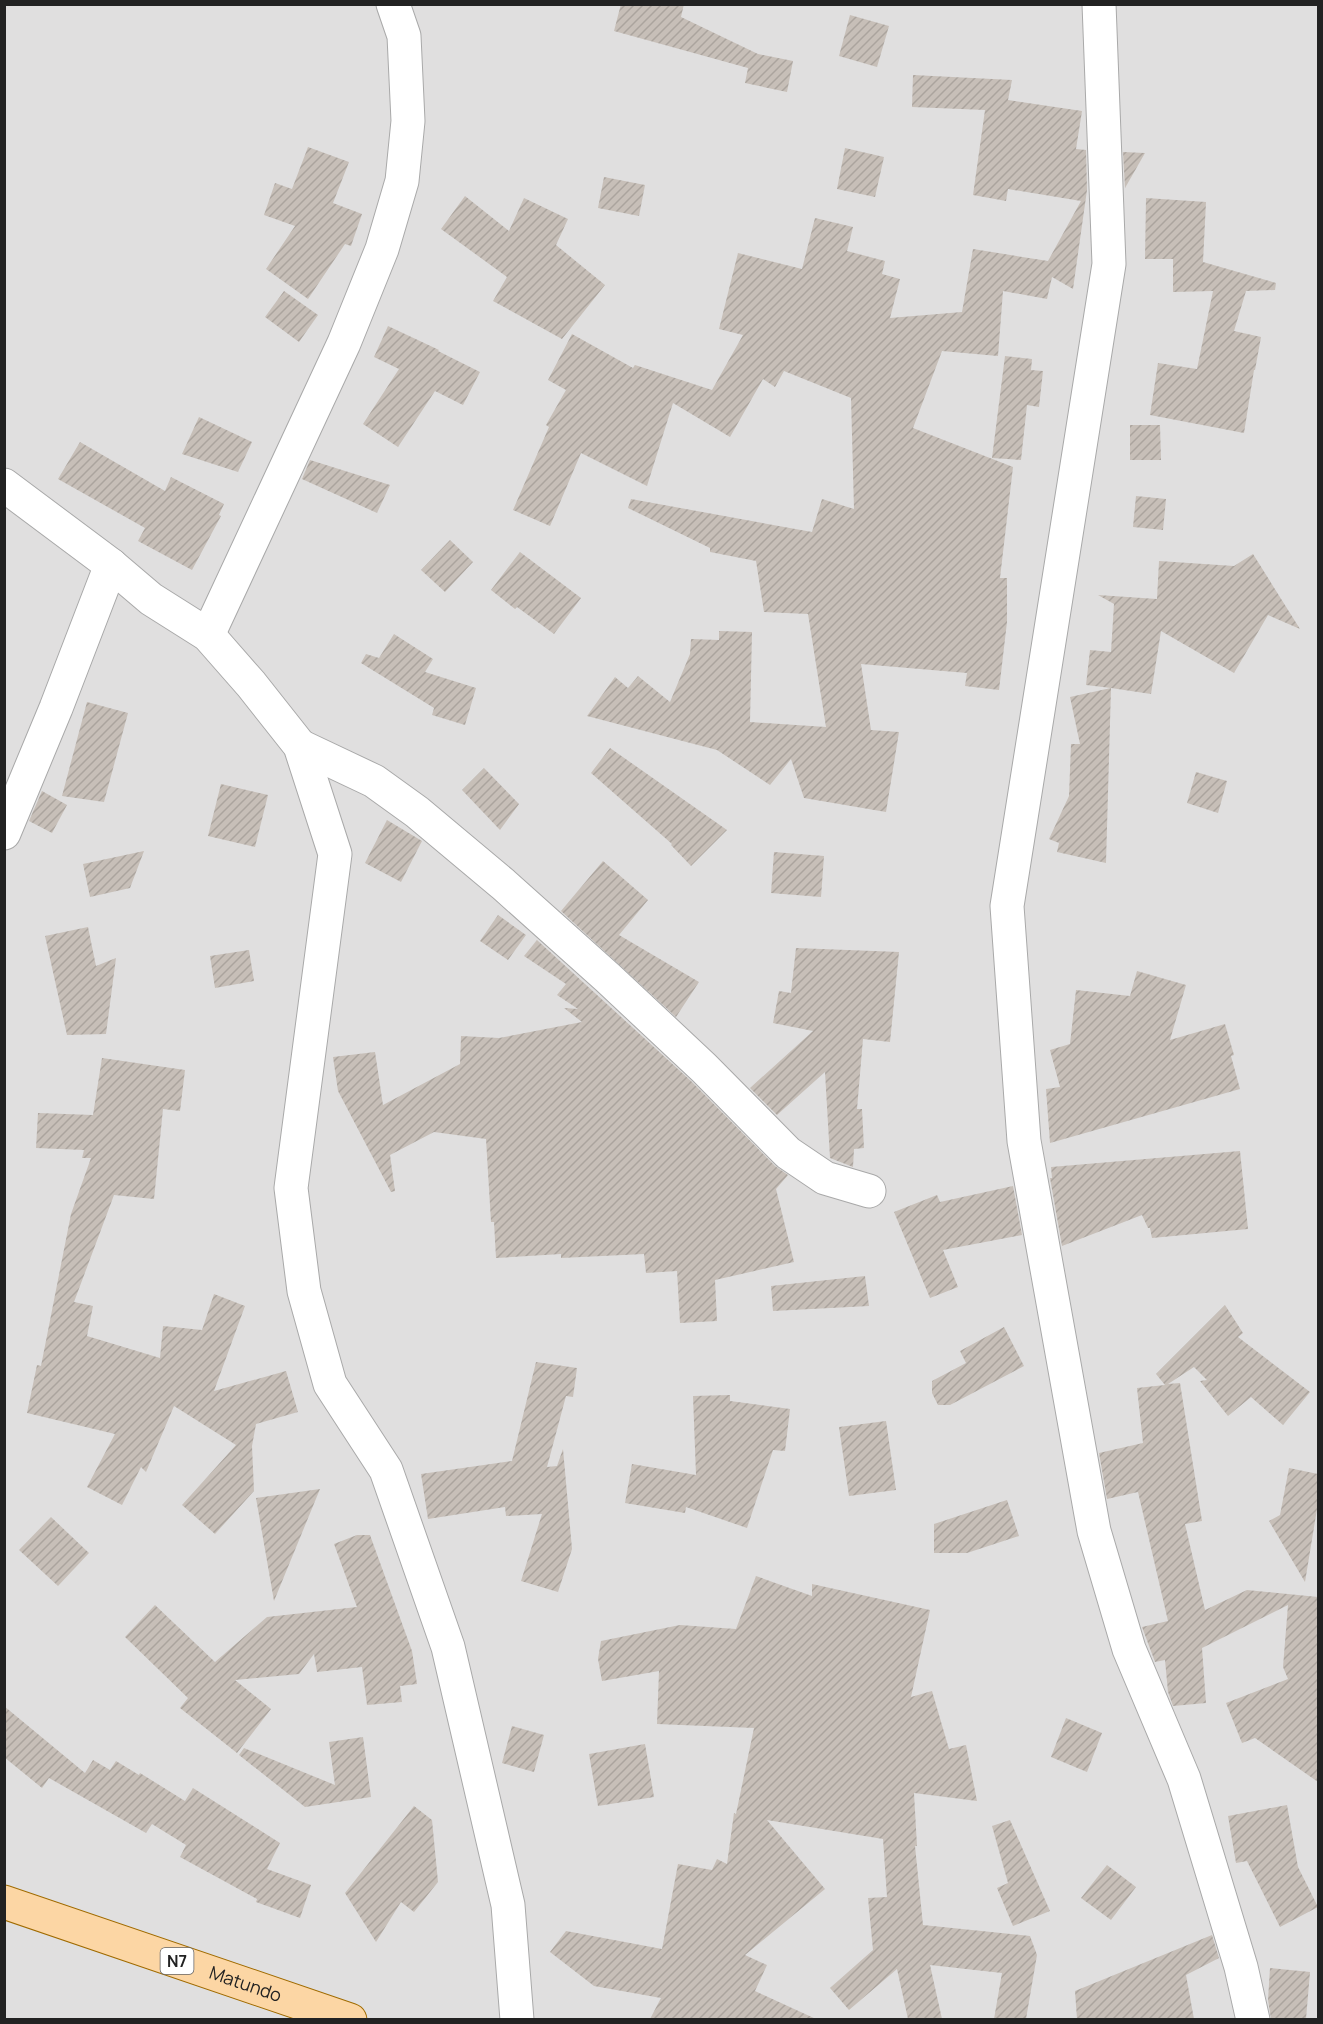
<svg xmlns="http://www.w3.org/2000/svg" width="1323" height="2024" font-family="Manrope,sans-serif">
  <defs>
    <pattern id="building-hatch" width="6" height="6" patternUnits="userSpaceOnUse" patternTransform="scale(1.5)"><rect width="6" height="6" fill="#c7bfb8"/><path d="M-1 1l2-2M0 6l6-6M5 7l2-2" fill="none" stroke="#aba49e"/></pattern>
  </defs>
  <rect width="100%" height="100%" fill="#f2efe9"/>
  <rect fill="#e0dfdf" x="5" y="5" width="1313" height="2014"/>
  <g fill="url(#building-hatch)">
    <path d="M621 4H684L681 17 758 54 793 61 787 92 745 83 748 68 614 31Z"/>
    <path d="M850 15 889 26 877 67 839 56Z"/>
    <path d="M913 75 1012 80 1008 100 1082 111 1076 149 1086 150 1087 190 1073 289 1052 277 1047 299 1003 291 998 356 942 351 913 428 1013 467 1000 578H1007V622L999 690 965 686 967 673 861 664 871 730 899 732 886 812 804 798 791 759 770 785 717 750 587 716 615 677 628 688 638 676 670 702 690 654 691 639 719 640V631L752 632 750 722 826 727 808 614 764 612 756 561 710 552V548L628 508 631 499 812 532 822 499 854 509 851 398 784 371 775 387 763 379 730 437 673 403 647 486 581 453 550 526 513 510 549 427 546 425 566 390 548 380 572 334 633 368 635 365 712 390 743 335 719 329 738 253 802 269 815 218 853 227 847 251 885 261 882 274 900 279 890 318 962 312 973 249 1048 261 1081 201 1008 189 1006 201 973 195 985 110 912 107Z"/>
    <path d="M308 147 349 162 333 203 362 214 351 246 345 244 308 299 266 269 295 226 264 215 275 183 292 189Z"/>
    <path d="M845 148 884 157 875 197 837 189Z"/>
    <path d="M1123 152 1145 153 1125 188Z"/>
    <path d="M604 177 645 185 639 216 598 208Z"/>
    <path d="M465 196 509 231 524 198 568 219 556 245 605 285 562 339 493 301 507 277 441 229Z"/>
    <path d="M1146 198 1206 202 1203 262 1276 283 1275 290 1246 291 1234 331 1261 337 1255 370H1254L1244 433 1150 415 1158 363 1197 369 1213 291 1173 292V259H1145Z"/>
    <path d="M284 291 318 315 299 342 265 317Z"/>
    <path d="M388 326 439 350 438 351 480 372 463 405 435 391 398 447 363 424 399 369 374 357Z"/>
    <path d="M1005 356 1032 359 1031 370 1043 371 1039 407 1027 405 1021 460 992 458Z"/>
    <path d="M199 417 252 442 238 472 182 454Z"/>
    <path d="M1130 425H1160L1161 460H1130Z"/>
    <path d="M80 442 165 491 171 477 224 504 219 515 221 516 192 570 138 541 145 528 58 479Z"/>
    <path d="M310 460 390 485 377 513 302 479Z"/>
    <path d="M1136 496 1166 499 1163 530 1133 527Z"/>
    <path d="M450 540 473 562 445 592 421 570Z"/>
    <path d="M520 552 581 598 554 634 517 607 515 609 491 590Z"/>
    <path d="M1253 554 1300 629 1268 615 1234 673 1161 631 1151 694 1111 688 1106 863 1057 852 1059 843 1049 839 1069 796 1071 744H1080L1070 697 1111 688 1086 685 1090 650 1111 652 1114 604 1098 595 1157 599 1159 561 1234 566Z"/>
    <path d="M394 634 433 659 425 672 476 688 465 725 432 715 434 708 361 663 366 654 379 658Z"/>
    <path d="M87 702 128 713 104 802 62 796Z"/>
    <path d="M610 748 727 830 691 866 671 845 672 844 591 773Z"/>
    <path d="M484 768 519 804 500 830 462 790Z"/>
    <path d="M1196 772 1227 781 1218 813 1187 803Z"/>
    <path d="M221 784 268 795 255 847 208 836Z"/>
    <path d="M42 791 67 805 52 833 29 821Z"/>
    <path d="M387 820 422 841 401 882 365 863Z"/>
    <path d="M144 851 130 888 90 897 83 864Z"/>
    <path d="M774 852 824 856 821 897 771 893Z"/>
    <path d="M603 861 648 900 619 935 699 982 676 1017 561 911Z"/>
    <path d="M498 915 526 935 508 960 480 941Z"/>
    <path d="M88 927 96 966 116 958 106 1034 67 1035 45 936Z"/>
    <path d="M537 940 691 1081 775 1166 788 1175 776 1189 794 1262 715 1280 717 1321 680 1323 677 1271 646 1273 644 1254 561 1258V1254L496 1258 494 1222H491L486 1139 434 1132 390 1155 395 1191 391 1192 338 1091 333 1057 375 1052 383 1105 460 1064 461 1036 499 1038 582 1022 564 1008 578 1009 557 995 566 984 524 956Z"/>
    <path d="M796 948 899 952 890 1042 863 1039 857 1109H862L864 1148 854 1149 853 1167 830 1158 825 1072 777 1115 750 1088 813 1031 773 1023 779 991 791 993Z"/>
    <path d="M249 950 254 981 215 988 210 956Z"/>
    <path d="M1137 971 1186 985 1170 1040 1225 1024 1234 1055 1231 1056 1240 1089 1050 1143 1046 1089 1060 1087 1050 1050 1070 1044 1076 990 1130 996Z"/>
    <path d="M102 1058 185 1070 180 1111 163 1109 154 1199 114 1195 74 1302 93 1306 87 1336 160 1358 163 1326 202 1330 214 1294 245 1306 214 1391 286 1371 298 1412 256 1424 252 1446 254 1491 215 1534 182 1505 236 1445 174 1406 146 1472 141 1467 122 1505 87 1487 115 1434 27 1413 37 1365 41 1366 71 1214 91 1158H82L84 1150 36 1148 38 1113 93 1115Z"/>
    <path d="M1240 1151 1248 1229 1152 1238 1150 1228H1148L1142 1215 1062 1246 1050 1178H1052L1051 1167Z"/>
    <path d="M1013 1186 1022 1235 943 1250 958 1287 930 1298 894 1212 937 1195 940 1202Z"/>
    <path d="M865 1276 869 1306 773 1311 771 1286Z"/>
    <path d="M1225 1305 1243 1333 1238 1337 1310 1392 1283 1425 1251 1397 1228 1416 1200 1381 1207 1380 1194 1367 1168 1384 1180 1383 1202 1521 1185 1524 1205 1610 1247 1590 1318 1597V1782L1255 1738 1242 1743 1226 1703 1288 1679 1283 1667 1288 1605 1202 1648 1206 1703 1173 1706 1168 1692 1165 1660 1155 1662 1142 1627 1168 1621 1138 1492 1107 1499 1099 1453 1143 1443 1137 1388 1165 1385 1156 1374Z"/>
    <path d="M1004 1327 1024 1366 950 1405H938L932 1393V1381L966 1363 960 1351Z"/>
    <path d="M536 1362 577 1368 573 1397 566 1396 547 1467 557 1466 563 1449 572 1549 558 1592 521 1581 542 1514 506 1516 505 1507 428 1519 421 1474 512 1461Z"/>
    <path d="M730 1395V1401L790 1409 785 1451 773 1450 747 1528 686 1507 685 1513 625 1503 632 1464 696 1475 693 1396Z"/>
    <path d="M886 1421 896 1490 849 1496 839 1427Z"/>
    <path d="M1289 1468 1318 1474V1503L1305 1582 1269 1521 1280 1515Z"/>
    <path d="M320 1489 274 1601 256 1498Z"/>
    <path d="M1007 1500 1019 1536 967 1553H934V1524Z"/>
    <path d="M51 1517 89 1553 58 1586 19 1550Z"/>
    <path d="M357 1535H370L412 1651 417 1684 400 1686 402 1702 367 1705 362 1667 317 1672 314 1654 299 1674 235 1680 271 1709 237 1753 180 1708 188 1698 125 1637 155 1605 215 1662 267 1617 357 1607 334 1544Z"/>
    <path d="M756 1576 812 1596V1584L930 1610 911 1697 932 1691 949 1749 966 1745 977 1801 914 1793 917 1846H915L923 1925 1030 1936 1037 1955 1026 2019H994L1002 1973 930 1965 942 2019H908L897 1969 849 2010 830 1988 873 1950 868 1898 887 1897 883 1839 767 1820 825 1889 745 1955 767 1965 755 1991 816 2019H650L661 1998 594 1986 550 1952 566 1931 662 1949 678 1864 712 1870 717 1859 727 1864 734 1813 736 1814 754 1728 657 1724 659 1671 602 1681 598 1659 601 1641 680 1625 736 1629Z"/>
    <path d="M4 1706 85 1773 93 1760 110 1770 116 1761 139 1775 140 1773 185 1801 193 1788 280 1843 267 1869 311 1885 300 1918 256 1902 257 1899 180 1857 186 1845 152 1824 146 1833 49 1778 42 1788 4 1757Z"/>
    <path d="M1066 1718 1102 1733 1087 1772 1051 1757Z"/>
    <path d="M512 1726 544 1735 534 1772 502 1763Z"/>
    <path d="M363 1737 371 1797 305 1807 239 1755 244 1748 335 1785 329 1742Z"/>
    <path d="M645 1744 654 1797 598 1806 589 1754Z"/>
    <path d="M1287 1805 1298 1867 1318 1907 1280 1927 1247 1861 1236 1863 1228 1816Z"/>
    <path d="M414 1806 432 1820 438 1882 414 1912 401 1902 376 1942 345 1893Z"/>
    <path d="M1010 1820 1050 1911 1013 1926 997 1888 1008 1883 992 1826Z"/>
    <path d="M1107 1865 1136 1887 1111 1920 1081 1898Z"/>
    <path d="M1212 1935 1219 1958 1186 1975 1194 2019H1077L1075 1991Z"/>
    <path d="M1270 1968 1310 1972 1306 2019H1271L1268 2000Z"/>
  </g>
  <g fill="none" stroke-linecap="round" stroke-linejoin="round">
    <g stroke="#a9a9a9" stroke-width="35">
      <g id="minor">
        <path d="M1099 4 1109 264 1007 906 1024 1141 1094 1531 1129 1649 1184 1779 1241 1967 1253 2020"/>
        <path d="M4 485 111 565 151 599 208 635 251 684 300 746 335 854 291 1188 304 1291 330 1384 386 1470 448 1647 508 1905 517 2020"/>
        <path d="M208 635 344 343 382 249 402 181 408 121 404 36 393 4"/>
        <path d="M300 746 374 781 417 812 503 884 608 978 704 1068 788 1153 825 1178 869 1191"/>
        <path d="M4 833 56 708 111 565"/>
      </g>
    </g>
    <g stroke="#a06b00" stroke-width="35">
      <g id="major">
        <path id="s1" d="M4 1902 350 2020"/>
      </g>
    </g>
    <use href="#minor" stroke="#fff" stroke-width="33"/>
    <use href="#major" stroke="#fcd6a4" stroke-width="33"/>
  </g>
  <g text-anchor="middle" stroke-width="6" stroke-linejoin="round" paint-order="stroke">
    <rect fill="#fff" stroke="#646464" stroke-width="1.5" x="160.5" y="1948" width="33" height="26" rx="4.5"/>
    <g font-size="16" font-weight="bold" fill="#222">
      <text x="177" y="1967">N7</text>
    </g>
    <g font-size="18" fill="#222" stroke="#fff">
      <text dy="6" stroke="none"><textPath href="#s1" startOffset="255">Matundo</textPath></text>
    </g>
  </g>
  <rect width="1323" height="2024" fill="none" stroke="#222222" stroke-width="12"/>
</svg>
